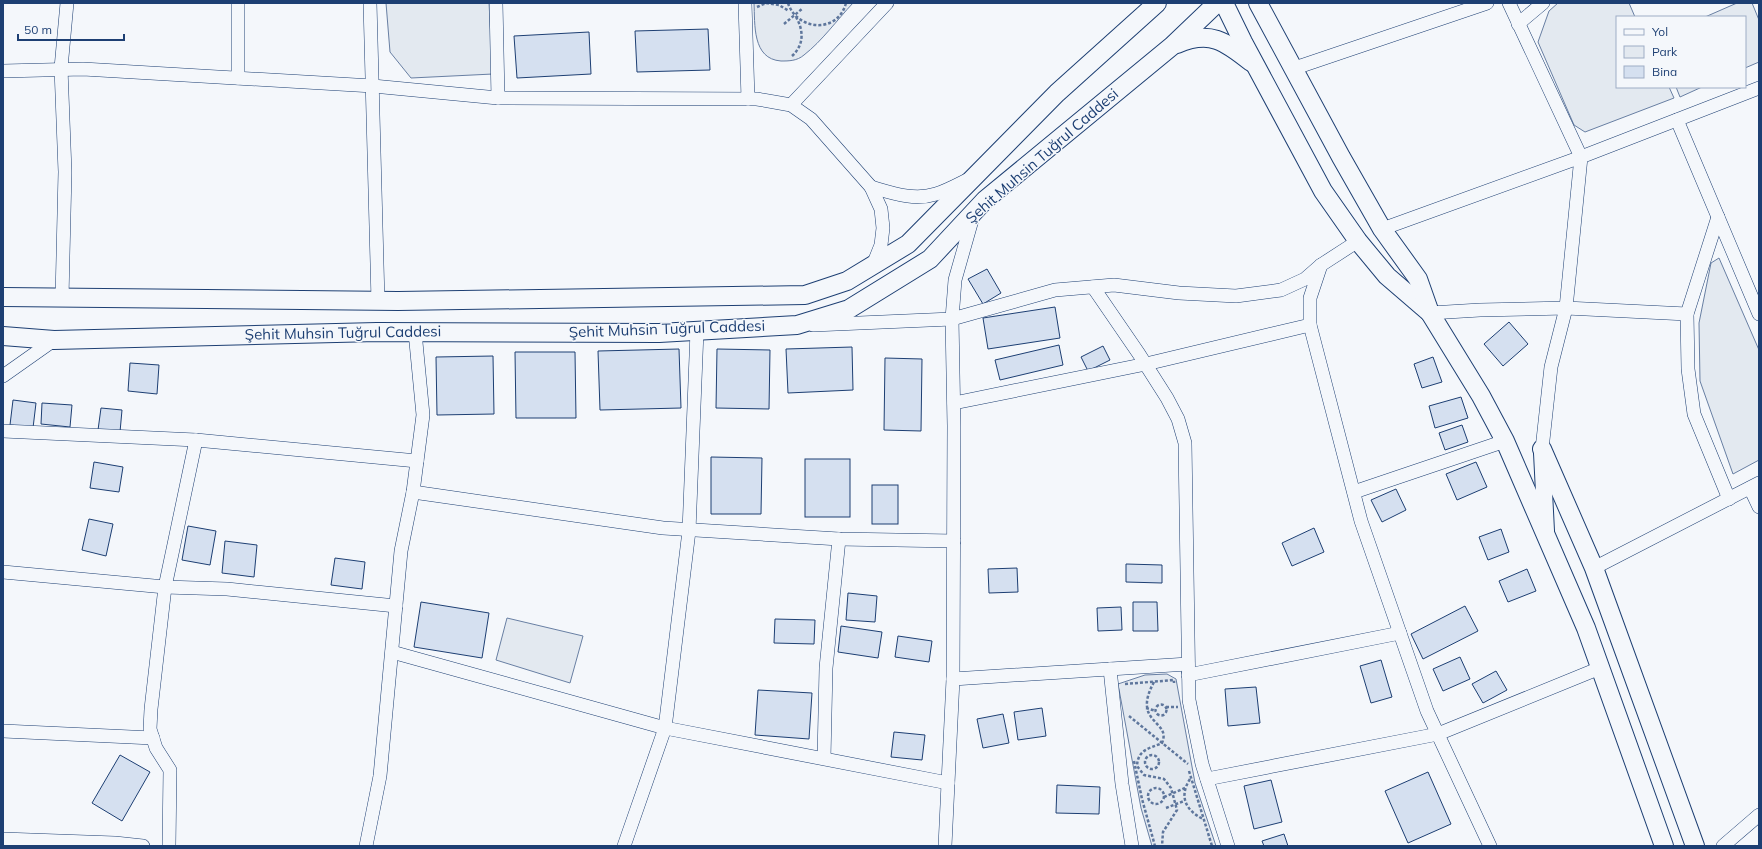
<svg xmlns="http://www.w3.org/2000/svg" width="1762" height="849" font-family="Mulish,sans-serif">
  <rect width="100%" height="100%" fill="#f4f7fb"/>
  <g fill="#e3e9f0" stroke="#687fa3">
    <path d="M386 3H489L493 74 411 78 390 52Z"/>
    <path d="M754 3H853C837 20 822 41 804 55 797 61 789 61 781 61 752 59 755 24 754 3Z"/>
    <path d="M1558 3H1629L1635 17H1617V87H1669L1674 98 1585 132 1574 125 1538 42 1549 11Z"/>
    <path d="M1737 3H1752L1759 20V62L1745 68V17H1705Z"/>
    <path d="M1676 87H1702L1680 97Z"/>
    <path d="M1719 258 1759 350V460L1733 474 1700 381 1699 323 1711 263Z"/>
    <path d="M507 618 583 636 570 683 496 660Z"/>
    <path d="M1167 674 1176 679 1195 783 1216 846H1152L1141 808 1118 684 1145 675Z"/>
  </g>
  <g fill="#d5e0f0" stroke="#1d3f73">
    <path d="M708 29 710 70 637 72 635 31Z"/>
    <path d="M589 32 591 74 517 78 514 36Z"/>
    <path d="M987 269 1001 293 983 304 968 279Z"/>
    <path d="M1055 307 1060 338 988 349 983 318Z"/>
    <path d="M1509 322 1528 344 1503 366 1484 344Z"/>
    <path d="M1059 345 1063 365 1000 380 995 360Z"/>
    <path d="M1103 346 1110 360 1088 371 1081 357Z"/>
    <path d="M852 347 853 390 788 393 786 349Z"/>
    <path d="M679 349 681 408 600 410 598 351Z"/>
    <path d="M717 349 770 350 769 409 716 408Z"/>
    <path d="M515 352H575L576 418H516Z"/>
    <path d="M493 356 494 414 437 415 436 357Z"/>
    <path d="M1433 357 1442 382 1422 388 1414 364Z"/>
    <path d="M885 358 922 359 921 431 884 430Z"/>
    <path d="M130 363 159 365 157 394 128 391Z"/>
    <path d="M1461 397 1468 418 1435 428 1429 406Z"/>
    <path d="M13 400 36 403 33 428 10 425Z"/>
    <path d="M42 403 72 405 70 427 41 424Z"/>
    <path d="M101 408 122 410 120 432 98 430Z"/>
    <path d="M1462 425 1468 442 1445 450 1439 433Z"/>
    <path d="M711 457 762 458 761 514H711Z"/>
    <rect x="805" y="459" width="45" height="58"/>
    <path d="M94 462 123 467 119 492 90 488Z"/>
    <path d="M1476 462 1487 487 1457 500 1446 474Z"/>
    <rect x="872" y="485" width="26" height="39"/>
    <path d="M1396 489 1406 510 1382 522 1371 500Z"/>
    <path d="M89 519 113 524 106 556 82 550Z"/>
    <path d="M188 526 216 531 210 565 182 560Z"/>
    <path d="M1314 528 1324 552 1292 566 1282 543Z"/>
    <path d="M1501 529 1509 552 1488 560 1479 537Z"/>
    <path d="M225 541 257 545 254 577 222 573Z"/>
    <path d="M335 558 365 562 362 589 331 585Z"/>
    <path d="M1126 564 1162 565V583L1126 582Z"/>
    <path d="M1017 568 1018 592 989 593 988 569Z"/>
    <path d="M1527 569 1536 591 1508 602 1499 581Z"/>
    <path d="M848 593 877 596 875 622 846 620Z"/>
    <path d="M421 602 489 613 482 658 414 647Z"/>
    <path d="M1133 602H1157L1158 631H1133Z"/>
    <path d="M1465 606 1478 631 1423 659 1411 634Z"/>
    <path d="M1121 607 1122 630 1098 631 1097 608Z"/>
    <path d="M775 619 815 620 814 644 774 643Z"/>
    <path d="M841 626 882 632 878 658 838 652Z"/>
    <path d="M898 636 932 641 929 662 895 657Z"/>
    <path d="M1460 657 1470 679 1443 691 1433 669Z"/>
    <path d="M1381 660 1392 697 1371 703 1360 666Z"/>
    <path d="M1496 671 1507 690 1483 703 1472 684Z"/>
    <path d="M1256 687 1260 723 1228 726 1225 689Z"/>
    <path d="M758 690 812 693 809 739 755 735Z"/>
    <path d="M1042 708 1046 736 1018 740 1014 712Z"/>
    <path d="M1003 714 1009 743 983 748 977 719Z"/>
    <path d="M894 732 925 735 922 760 891 757Z"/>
    <path d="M120 755 150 772 122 821 92 803Z"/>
    <path d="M1428 772 1451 824 1408 843 1385 791Z"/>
    <path d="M1271 780 1282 822 1254 829 1244 786Z"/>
    <path d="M1057 785 1100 787 1099 814 1056 813Z"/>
    <path d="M1284 834 1288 846H1264L1262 841Z"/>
  </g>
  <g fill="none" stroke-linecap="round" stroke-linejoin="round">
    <g stroke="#1d3f73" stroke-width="14">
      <g id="minor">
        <path d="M238 3V78"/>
        <path d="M370 3 378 301"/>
        <path d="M496 3 498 98"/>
        <path d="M745 3 748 99"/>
        <path d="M1509 3 1581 157 1566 308 1551 367 1542 449"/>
        <path d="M1518 24 1543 3"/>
        <path d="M1292 69 1487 3"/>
        <path d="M3 71 83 69 373 86 498 98 757 99 791 105 811 119 871 187 881 209 883 228 881 245 873 265"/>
        <path d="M791 105 887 3"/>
        <path d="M1677 120 1759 314"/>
        <path d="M871 187C892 193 914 201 936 194 946 191 957 185 967 180"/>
        <path d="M1718 217 1687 314 1688 369 1694 414 1729 499"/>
        <path d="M1382 229 1581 157 1759 88"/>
        <path d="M1321 265 1310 298V325L1361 521 1427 711 1490 846"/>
        <path d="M1093 287 1139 354 1167 398 1178 419 1185 443 1189 700 1202 764 1228 846"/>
        <path d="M62 298 65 172 61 68 67 3"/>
        <path d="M1430 313 1480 310 1566 308 1687 314"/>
        <path d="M813 325 952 319 1055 290 1114 285 1179 293 1236 296 1281 290 1305 279 1321 265 1358 241"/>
        <path d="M3 376 54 340"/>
        <path d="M954 403 1146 364 1310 325"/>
        <path d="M3 431 196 440 417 461"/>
        <path d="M1750 488 1759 507"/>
        <path d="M413 492 663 528 839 539 954 541"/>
        <path d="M1354 492 1505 441"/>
        <path d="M1594 568 1759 483"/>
        <path d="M3 572 165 587 227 589 396 606"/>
        <path d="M392 652 665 728 948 783"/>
        <path d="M1110 669 1122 784 1132 846"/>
        <path d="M1188 675 1400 633"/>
        <path d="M953 679 1188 664"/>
        <path d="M3 731 153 738"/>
        <path d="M824 758 826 668 839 539"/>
        <path d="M1207 779 1438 734 1600 668"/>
        <path d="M3 839 115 843 143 846"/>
        <path d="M169 846 170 770 156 748 150 729 151 709 165 587 196 440"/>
        <path d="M366 846 380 776 401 551 413 492 423 415 415 332"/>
        <path d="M624 846 665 728 689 531 697 331"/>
        <path d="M945 846 953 679 954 426 952 319 955 280 974 213"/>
        <path d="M1723 846 1759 815"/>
      </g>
    </g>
    <g stroke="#1d3f73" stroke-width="18">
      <path id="tertiary" d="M1542 453 1546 531"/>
    </g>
    <g stroke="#1d3f73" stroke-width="20">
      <g id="secondary">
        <path d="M1224 3 1243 42 1323 191 1358 241 1387 276 1430 313"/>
        <path d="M1258 3 1341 157 1382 229 1418 279 1430 313 1481 396 1505 441 1586 628 1664 846"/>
        <path d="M1177 44C1210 30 1225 41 1251 62"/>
        <path d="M3 297 398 301 805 295 847 281 908 244 1057 93 1157 3"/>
        <path d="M3 336 54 340 377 332 659 333 797 325 849 309 930 259 985 200 1172 46 1217 3"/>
        <path d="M1542 449 1594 568 1695 846"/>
      </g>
    </g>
    <g stroke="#5e769c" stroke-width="2.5" stroke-dasharray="3 2" stroke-linecap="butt">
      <path d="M766 3 779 5 789 11"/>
      <path d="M788 3C797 31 838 34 846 3"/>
      <path d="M757 7 766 3"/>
      <path d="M784 24 803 8"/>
      <path d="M792 56C804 45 804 31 796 17"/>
      <path d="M1154 682C1131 724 1172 720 1162 743 1149 749 1138 749 1137 766L1144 775 1164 779 1171 788 1177 810 1163 832 1162 846"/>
      <path d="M1125 684 1174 680V683"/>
      <circle cx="1161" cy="710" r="5.5"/>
      <path d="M1166 707H1178"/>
      <path d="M1146 708 1156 711"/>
      <path d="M1129 716 1188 764"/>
      <circle cx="1152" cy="762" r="7"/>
      <path d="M1134 761 1142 799 1155 846"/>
      <path d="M1189 771 1212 846"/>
      <path d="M1190 779C1179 796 1185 810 1203 819"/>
      <circle cx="1156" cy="796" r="8"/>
      <path d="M1164 797 1185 788"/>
      <path d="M1166 808 1184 801"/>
    </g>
    <use href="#minor" stroke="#f4f7fb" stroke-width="13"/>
    <use href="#tertiary" stroke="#f4f7fb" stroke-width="16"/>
    <use href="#secondary" stroke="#f4f7fb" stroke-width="18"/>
  </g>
  <g text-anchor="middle" stroke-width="3" stroke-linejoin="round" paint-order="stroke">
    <g font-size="15" fill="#1d3f73" stroke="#f4f7fb">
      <text transform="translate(1042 156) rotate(-41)" y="5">Şehit Muhsin Tuğrul Caddesi</text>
      <text transform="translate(667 329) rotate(-2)" y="5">Şehit Muhsin Tuğrul Caddesi</text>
      <text transform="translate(343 333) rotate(-1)" y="5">Şehit Muhsin Tuğrul Caddesi</text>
    </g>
  </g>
  <rect width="1762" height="849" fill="none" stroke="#1d3f73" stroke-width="8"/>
  <rect x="1616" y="16" width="130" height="72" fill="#f4f7fb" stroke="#9eadc5"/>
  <rect x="1624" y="29" width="20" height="6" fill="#f4f7fb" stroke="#9eadc5"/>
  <text x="1652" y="36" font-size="12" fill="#1d3f73">Yol</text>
  <rect x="1624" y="46" width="20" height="12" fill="#e3e9f0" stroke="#9eadc5"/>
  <text x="1652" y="56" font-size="12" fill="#1d3f73">Park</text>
  <rect x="1624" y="66" width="20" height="12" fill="#d5e0f0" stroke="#9eadc5"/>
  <text x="1652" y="76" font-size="12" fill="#1d3f73">Bina</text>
  <path d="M18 34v6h106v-6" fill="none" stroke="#1d3f73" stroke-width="2"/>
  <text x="24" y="34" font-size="12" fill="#1d3f73" stroke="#f4f7fb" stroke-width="3" paint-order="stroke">50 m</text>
</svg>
